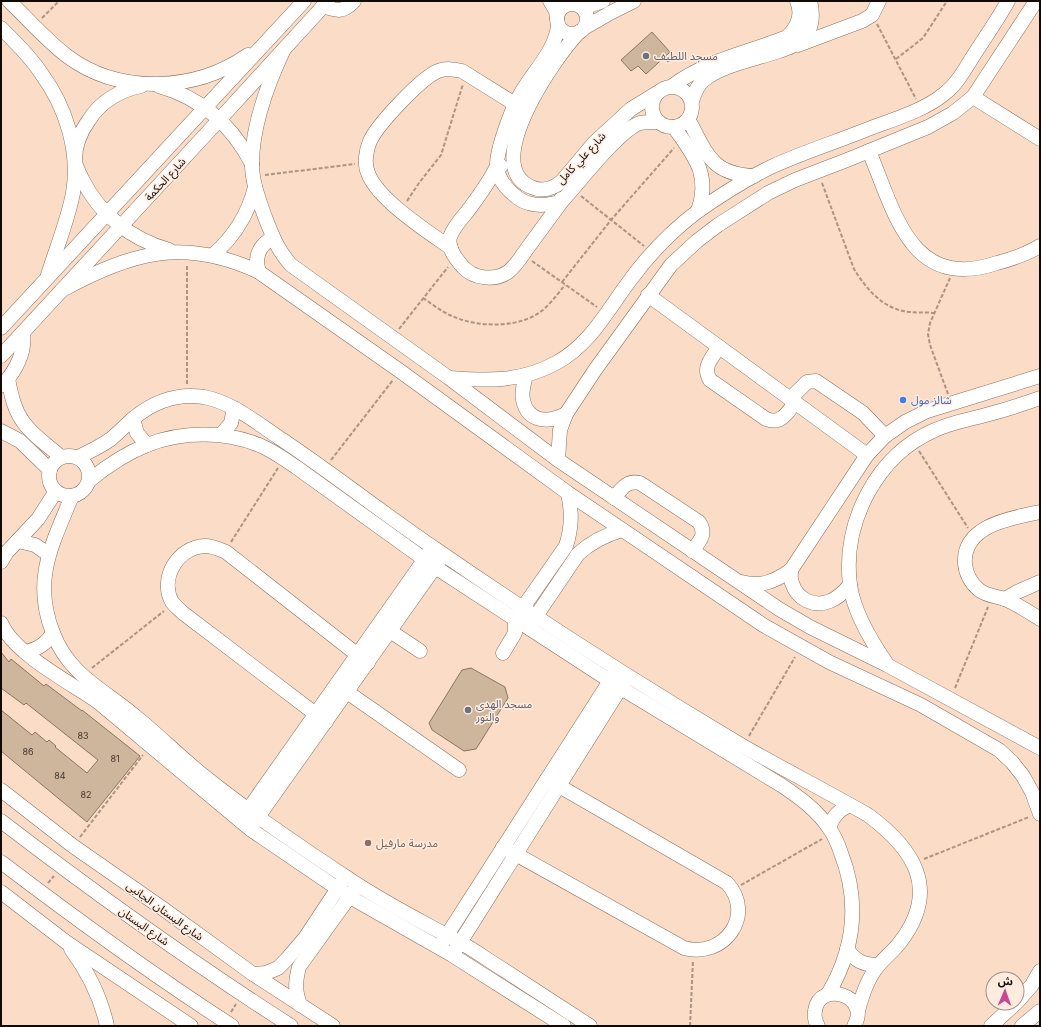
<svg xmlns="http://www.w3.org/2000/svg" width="1041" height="1027" font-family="Inter,'Noto Sans Arabic',sans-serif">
  <rect width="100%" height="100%" fill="#fbdcc7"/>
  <g fill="#ceb69d" stroke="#8b755d">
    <path d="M652 32 670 52 646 74 638 66 631 71 621 60Z"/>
    <path d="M1 652 9 662 11 659 44 686 46 684 82 711V710L140 756 87 822 1 751V710L32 735 35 732 47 742 49 740 56 746 55 747 87 773 98 760 26 703 24 705 1 688Z"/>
    <path d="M471 668 505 687 508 698 476 749 464 751 432 730 429 723 462 670Z"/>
  </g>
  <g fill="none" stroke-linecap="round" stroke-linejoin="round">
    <g stroke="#8b705d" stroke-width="15">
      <g id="minor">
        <path d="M9 1C28 19 46 40 67 56 119 95 195 92 248 55"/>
        <path d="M550 1 556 11 557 18"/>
        <circle cx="572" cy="19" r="15"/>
        <path d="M323 6C337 11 343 13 354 1"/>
        <path d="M581 6H588L603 1"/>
        <path d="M558 24C557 49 533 72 521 93 512 108 497 148 497 165 497 177 505 187 513 194 526 207 545 207 562 201 578 184 620 129 640 123 646 122 653 122 659 122"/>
        <path d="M1 28C15 42 30 56 41 73 66 107 80 151 73 193 68 220 56 249 48 275"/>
        <path d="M584 28 610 13 634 1"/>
        <path d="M579 32C556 56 479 165 531 187 542 192 553 189 562 181L594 143 631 109 657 93"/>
        <path d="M798 45 862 21 872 15 879 1"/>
        <path d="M284 49C268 83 252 125 252 164 252 182 259 200 265 217 272 235 278 251 291 265L449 378 558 460 779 609 810 627 887 665 1040 748"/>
        <path d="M141 86C120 90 100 102 89 120 81 131 75 145 75 160 75 166 80 174 82 179 100 215 131 239 169 250"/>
        <path d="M159 86C201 98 232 125 252 164"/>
        <path d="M672 86C707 60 747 53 787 37 798 27 803 15 797 1"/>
        <circle cx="672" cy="107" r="20"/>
        <path d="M973 97 1040 139"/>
        <path d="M692 101C695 93 697 85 704 80 721 66 752 60 773 53 785 49 797 46 805 36 813 28 813 12 810 1"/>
        <path d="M688 119C707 153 710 174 754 176"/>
        <path d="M674 127C694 156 711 174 698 211"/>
        <path d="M869 151C895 213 911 292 997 263 1012 259 1027 254 1040 246"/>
        <path d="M501 166H497C489 183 478 197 467 212 461 219 453 228 450 237 447 248 456 259 463 267 474 279 495 281 508 272 517 265 523 254 529 246 540 231 551 216 562 201L561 199"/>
        <path d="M451 248C428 232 377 199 368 173 364 164 366 150 370 141 378 124 421 78 438 71 446 68 453 69 462 71L515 104"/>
        <path d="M213 255C235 236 248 215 255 187"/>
        <path d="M259 272C254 257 259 245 273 238"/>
        <path d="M62 290C133 252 184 237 259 272L400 371 568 493 763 625 829 662 921 705 999 750 1012 762 1023 776 1032 792 1040 814"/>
        <path d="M648 295 867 455"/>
        <path d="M1 328 304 1"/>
        <path d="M719 347C712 358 702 367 710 380L766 419C781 425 787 413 795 403"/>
        <path d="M1 356 220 119 328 1"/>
        <path d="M526 375C524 383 521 392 523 400 528 423 549 423 566 414"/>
        <path d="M450 378C488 381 521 382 556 363 591 344 608 309 631 279 650 253 673 230 698 211 721 195 746 179 771 167 801 153 833 143 863 131 888 121 924 111 944 94 956 85 964 71 972 58 984 39 997 21 1008 1"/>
        <path d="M8 379C11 394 14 410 24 423 33 436 49 446 61 457"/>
        <path d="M3 385C16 370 26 353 23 332"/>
        <path d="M790 399 807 382 816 381 863 413 885 436"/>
        <path d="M133 419 137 433 147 445"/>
        <path d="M1 431 20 441 50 470"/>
        <path d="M221 435 231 423 234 408"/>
        <circle cx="69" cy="476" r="20"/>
        <path d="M78 457C89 452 101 446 111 439 119 432 127 424 135 417 155 401 179 393 204 397 231 402 256 422 278 437 331 472 381 512 434 548 534 617 637 683 741 745 783 769 826 791 868 815 914 849 940 889 901 941 894 951 885 957 878 966 867 979 862 995 858 1011"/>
        <path d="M558 460 560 430 566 414 595 370 671 265 697 241 718 225 768 193 795 180 847 160 928 127 953 113 973 97 1036 1"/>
        <path d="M90 480C107 466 127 453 147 445 182 431 225 431 259 445 272 450 284 459 296 467L435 567 621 688 781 785C799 797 817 810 829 828 834 835 838 844 841 853 860 902 854 950 828 994"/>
        <path d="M72 496C52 545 32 580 53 633 69 675 103 689 135 716 160 736 183 760 209 780 253 815 299 846 346 877 382 902 421 921 459 942 475 950 489 961 504 970 533 989 561 1007 590 1026"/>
        <path d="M614 498C622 488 627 480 640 483L699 522C707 534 700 541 692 551"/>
        <path d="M1040 512C1012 518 962 525 965 564 966 575 971 583 979 590 987 596 996 596 1005 599 1017 604 1029 612 1040 619"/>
        <path d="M18 541 35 545 48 554"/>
        <path d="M1 562 7 552 38 519 56 491"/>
        <path d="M791 570C791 574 790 579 792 583 797 599 814 608 830 601 838 598 844 592 850 585"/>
        <path d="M741 582C761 587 774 582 791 570L867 455 885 436 905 422 927 411 1040 376"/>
        <path d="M1005 599 1017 592 1040 582"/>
        <path d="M532 622 578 554C591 542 605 535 622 530"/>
        <path d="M1 623C14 654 71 683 98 702L250 829 350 897 452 955 564 1026"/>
        <path d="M390 631 420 651"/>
        <path d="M25 652C38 649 46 644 53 633"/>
        <path d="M503 653 515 633V619L566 546C572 527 572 512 568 493"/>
        <path d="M887 664C871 641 854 613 850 585 842 522 877 455 935 430 950 423 966 420 982 416 1001 411 1021 405 1040 398"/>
        <path d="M347 692 459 770"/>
        <path d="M326 722 183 613C180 610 175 606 172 602 159 578 178 547 205 546 213 546 219 549 226 552L368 663"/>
        <path d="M1 790 73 846 162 908 253 974 333 1026"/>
        <path d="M243 817 429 553"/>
        <path d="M1 821C95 893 191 962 291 1026"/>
        <path d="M253 824 440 560"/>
        <path d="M829 828C833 816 839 810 850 805"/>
        <path d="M503 847 684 948C724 959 756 915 727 883L547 779"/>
        <path d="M1 862C76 919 153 975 232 1026"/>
        <path d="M1 892 66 942 191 1026"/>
        <path d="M442 943 615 673"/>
        <path d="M71 949C88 972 101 998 107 1026"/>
        <path d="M456 949 625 681"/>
        <path d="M847 949C855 961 864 965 878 965"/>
        <path d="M253 974 266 973 278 968 287 959 305 938 342 882"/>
        <path d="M1017 1002 1032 985 1040 971"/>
        <path d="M300 1005C295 990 295 983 299 967L355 889"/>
        <path d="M818 1026C815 1021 814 1016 815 1011 819 979 872 996 854 1026"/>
        <path d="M991 1026 1016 1003"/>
        <path d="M1022 1026 1040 1011"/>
      </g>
    </g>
    <g stroke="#ac9484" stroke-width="2" stroke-dasharray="4 2" stroke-linecap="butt">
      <path d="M42 18 59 1"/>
      <path d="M877 24 916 99"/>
      <path d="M896 59 923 38 947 1"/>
      <path d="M265 175 355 164"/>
      <path d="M822 183 854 269C867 290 884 310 910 312 918 313 927 312 935 313"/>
      <path d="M581 196 644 246"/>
      <path d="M407 201 419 183 441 155 463 84"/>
      <path d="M532 261 597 307"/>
      <path d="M562 282 611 220 674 148"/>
      <path d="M423 298C432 304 442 312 452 316 478 328 523 329 545 308 553 301 559 292 565 285"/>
      <path d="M399 329 448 267"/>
      <path d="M187 384V265"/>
      <path d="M948 394 930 345 928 334 930 323 950 278"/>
      <path d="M919 451 968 528"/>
      <path d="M331 460 393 380"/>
      <path d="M231 542 278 468"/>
      <path d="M92 668 164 611"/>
      <path d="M955 688 988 607"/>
      <path d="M749 736 795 657"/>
      <path d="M80 837 143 755"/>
      <path d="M924 859 1029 817"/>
      <path d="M48 883 54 876"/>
      <path d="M741 885 822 839"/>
      <path d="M231 1012 236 1004"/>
      <path d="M690 1026 693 960"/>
    </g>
    <use href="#minor" stroke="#fff" stroke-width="14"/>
  </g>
  <g fill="#6b7280" stroke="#ffecdf" stroke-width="1.5">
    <circle cx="646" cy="56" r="4"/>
    <circle cx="468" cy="710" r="4"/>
  </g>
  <circle fill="#3f7fe0" stroke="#ffecdf" stroke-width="1.5" cx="903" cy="400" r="4"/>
  <circle fill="#8d6e63" stroke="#ffecdf" stroke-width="1.5" cx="368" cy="843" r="4"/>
  <g text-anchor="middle" stroke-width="3" stroke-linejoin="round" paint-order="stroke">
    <g font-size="9" fill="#42342a">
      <text x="83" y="739">83</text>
      <text x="28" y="755">86</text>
      <text x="115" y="762">81</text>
      <text x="60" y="779">84</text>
      <text x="86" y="798">82</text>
    </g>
    <g font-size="11" fill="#5b616d" stroke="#ffecdf" text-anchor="start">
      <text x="654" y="60">مسجد اللطيف</text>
      <text x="476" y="708">مسجد الهدى<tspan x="476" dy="13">والنور</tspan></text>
    </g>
    <g font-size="11" fill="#130904" stroke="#ffecdf">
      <text transform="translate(581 158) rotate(-47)" y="4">شارع علي كامل</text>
      <text transform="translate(165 179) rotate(-47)" y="4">شارع الحكمة</text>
      <text transform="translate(165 911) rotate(36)" y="4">شارع البستان الجانبى</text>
      <text transform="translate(144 926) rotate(35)" y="4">شارع البستان</text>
    </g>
    <g font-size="11" fill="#366cbe" stroke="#ffecdf" text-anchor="start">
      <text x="911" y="404">شالز مول</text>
    </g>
    <g font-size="11" fill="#785e54" stroke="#ffecdf" text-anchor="start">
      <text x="376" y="847">مدرسة مارفيل</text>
    </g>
  </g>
  <rect width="1041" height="1027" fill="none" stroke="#130904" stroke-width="4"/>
  <g transform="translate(1005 991) rotate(2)"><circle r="19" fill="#ffecdf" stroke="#a19187"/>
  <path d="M0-3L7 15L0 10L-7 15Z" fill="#c74996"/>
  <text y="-6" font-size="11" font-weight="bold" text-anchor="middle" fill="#130904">ش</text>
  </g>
</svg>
